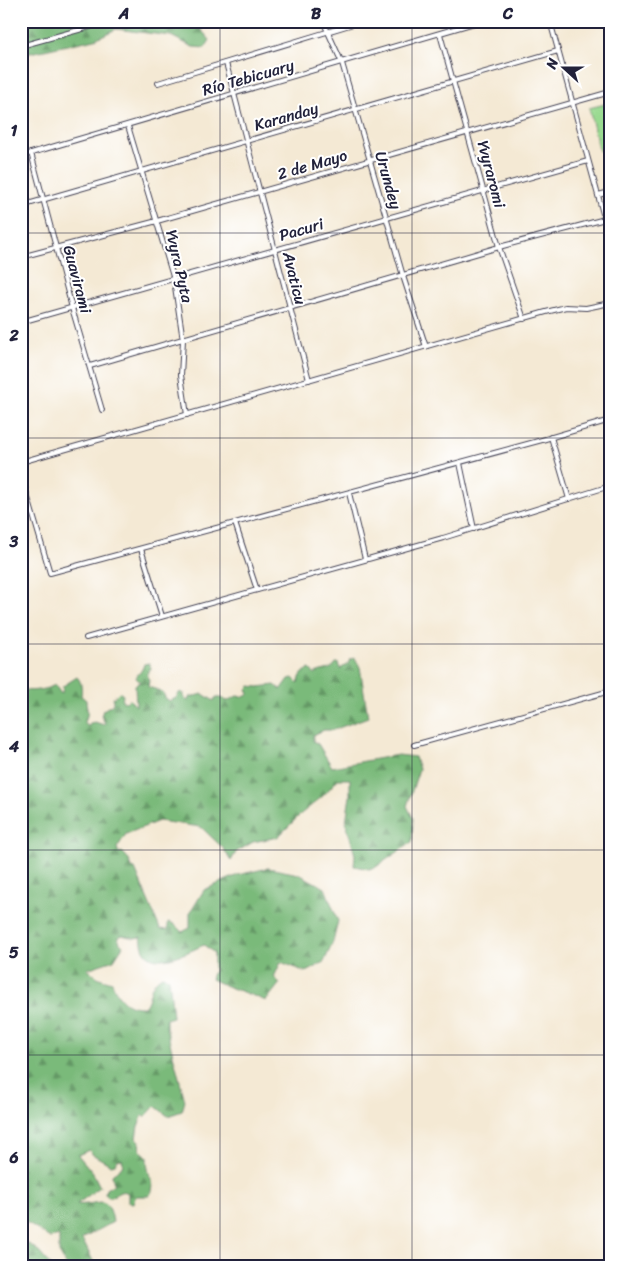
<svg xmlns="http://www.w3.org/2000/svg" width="631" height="1288" font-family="Sriracha,sans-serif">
  <defs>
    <pattern id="forest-firs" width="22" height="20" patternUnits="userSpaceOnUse" patternTransform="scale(1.25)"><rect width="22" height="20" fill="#7aba7a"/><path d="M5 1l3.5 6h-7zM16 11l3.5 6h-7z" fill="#649765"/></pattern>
  </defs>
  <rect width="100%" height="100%" fill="#fff"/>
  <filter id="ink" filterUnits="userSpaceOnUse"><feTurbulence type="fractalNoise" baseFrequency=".02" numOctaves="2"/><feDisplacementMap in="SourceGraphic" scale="10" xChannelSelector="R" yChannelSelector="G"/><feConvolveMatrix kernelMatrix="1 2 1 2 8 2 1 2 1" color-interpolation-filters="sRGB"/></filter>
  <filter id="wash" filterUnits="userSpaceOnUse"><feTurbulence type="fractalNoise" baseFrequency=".0096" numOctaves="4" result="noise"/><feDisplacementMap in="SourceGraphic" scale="20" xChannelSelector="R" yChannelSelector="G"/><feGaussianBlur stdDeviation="1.12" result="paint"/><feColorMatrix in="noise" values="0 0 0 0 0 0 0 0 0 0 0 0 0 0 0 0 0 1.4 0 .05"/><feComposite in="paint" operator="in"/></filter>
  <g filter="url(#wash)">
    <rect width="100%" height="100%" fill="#f4e9d4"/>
    <path fill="#99da90" stroke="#5e7e66" d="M610 103V148L599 151 589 108Z"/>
    <g fill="url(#forest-firs)" stroke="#4e6e5a">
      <path d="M21 21H197V25L210 40 205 48 193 47 171 36 116 29 95 39 21 55Z"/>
      <path d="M355 658 360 667 368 717 333 730H324L313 735V741L318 744 332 767 398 755 415 757 419 769 407 806 413 818 412 842 376 867 369 869 354 866 355 855 346 822 350 796V779H338L323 796 302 813 278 837 253 842 236 852 231 861 223 848 201 827 159 821 126 834 117 848 119 853 122 852C127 856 130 861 132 868L135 869 160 929 168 930V922L174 924 182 932 190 928V913L204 890 238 875 268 868 299 874 325 888 338 921 333 942 324 962 306 972 281 962 274 977 280 983 266 1001C248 993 228 988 211 979L214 970V953L204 945C190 951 156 969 145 952 142 948 142 942 141 937L134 938 122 935 118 938 120 943 123 946 114 960 87 969 99 978 112 982C118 998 126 1008 144 1007 153 997 146 986 162 976L169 978 173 1017 166 1019V1027L185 1101 182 1111 168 1116 155 1106 145 1117 143 1115 138 1126 136 1138 139 1141 140 1150 147 1156C147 1160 147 1165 148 1169 150 1179 157 1186 149 1196H136L133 1203 128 1202V1193C120 1188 116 1197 108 1197L105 1193 106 1189 114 1184 112 1175 122 1167 123 1163 122 1159 117 1160 115 1164 111 1165 92 1154 89 1150 78 1155 93 1173 100 1187 77 1204C97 1207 108 1190 113 1222L82 1239 96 1267H67L59 1253V1236L50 1238 21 1219V682L25 690C32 692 48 689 55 685L61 694 62 693 63 686 77 677C82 682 82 689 81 696L86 700C86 707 90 715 84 721L87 726H89L90 723 95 722 104 725 105 723 101 716 103 710 113 704V698L119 692 123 695 122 701 126 702 129 699 136 706 135 685 140 682 136 678C138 673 142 672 144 664L149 663 151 668 147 674 149 680 148 687C156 690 163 689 165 698L170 701 176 698 180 692 183 693 185 699 187 701 190 697 203 694 214 701 215 698H221L227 701 237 696 244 697 249 694 247 689 250 686 258 687 275 685 281 690 289 679 293 678 298 683C300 676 303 671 310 669L314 674C321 669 331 672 336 663H338L340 669 348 664 350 659Z"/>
      <path d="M27 1243 37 1250 52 1267H21V1244Z"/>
    </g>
  </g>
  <g filter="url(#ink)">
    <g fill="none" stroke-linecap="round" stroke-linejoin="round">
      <g stroke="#424052" stroke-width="6">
        <g id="minor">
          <path d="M323 21 342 63 403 276 426 347"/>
          <path d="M550 21 610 239"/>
          <path d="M440 34 499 247 524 319"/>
          <path d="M21 46 111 21"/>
          <path d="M226 63 309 380"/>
          <path d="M158 83 363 21"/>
          <path d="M128 126 174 280 183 340 181 375 187 415"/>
          <path d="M31 153 72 308 102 410"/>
          <path d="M21 156 481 21"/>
          <path d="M598 195 610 192"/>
          <path d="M21 206 558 51"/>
          <path d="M21 257 157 221 610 92"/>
          <path d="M21 322 588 161"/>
          <path d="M90 366 499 247 605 219"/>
          <path d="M551 437 569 499"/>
          <path d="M21 462 546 312 566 307 586 308 610 303"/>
          <path d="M460 463 474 529"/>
          <path d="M21 474 50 573 542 440 610 420"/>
          <path d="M349 493 365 559"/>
          <path d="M235 523 257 590"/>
          <path d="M141 549 162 616"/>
          <path d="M86 638 443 538 610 486"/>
          <path d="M414 745 610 691"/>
        </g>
      </g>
      <use href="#minor" stroke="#fff" stroke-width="4"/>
    </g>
  </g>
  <path fill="none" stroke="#22223b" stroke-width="1" stroke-opacity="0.55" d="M220 21V1267M412 21V1267M21 233H610M21 438H610M21 644H610M21 850H610M21 1055H610"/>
  <g text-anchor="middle" stroke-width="4" stroke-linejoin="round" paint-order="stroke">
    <g font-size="16" fill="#22223b" stroke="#fff">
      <text transform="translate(248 77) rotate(-16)" y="6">Río Tebicuary</text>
      <text transform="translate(286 116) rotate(-16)" y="6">Karanday</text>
      <text transform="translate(312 164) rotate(-16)" y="6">2 de Mayo</text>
      <text transform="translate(492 174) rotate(75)" y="6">Yvyraromi</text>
      <text transform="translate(389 180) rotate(74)" y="6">Urundey</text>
      <text transform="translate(301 229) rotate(-16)" y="6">Pacuri</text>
      <text transform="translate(180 266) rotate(77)" y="6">Yvyra Pyta</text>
      <text transform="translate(295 278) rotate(76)" y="6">Avaticu</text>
      <text transform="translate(78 279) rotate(75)" y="6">Guavirami</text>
    </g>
  </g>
  <rect width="631" height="1288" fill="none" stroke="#fff" stroke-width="55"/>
  <g transform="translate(564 68) rotate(291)" stroke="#ffffff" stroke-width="4" paint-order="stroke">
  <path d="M0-4L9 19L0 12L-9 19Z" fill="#22223b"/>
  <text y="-8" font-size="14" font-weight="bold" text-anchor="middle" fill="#22223b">N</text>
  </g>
  <rect x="28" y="28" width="576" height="1232" fill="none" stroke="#22223b" stroke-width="2"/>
  <g font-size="16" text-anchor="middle" font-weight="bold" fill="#22223b">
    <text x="124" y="19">A</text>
    <text x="316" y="19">B</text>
    <text x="508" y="19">C</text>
    <text x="14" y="136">1</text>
    <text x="14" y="341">2</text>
    <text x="14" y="547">3</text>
    <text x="14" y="752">4</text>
    <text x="14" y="958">5</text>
    <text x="14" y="1163">6</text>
  </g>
</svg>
